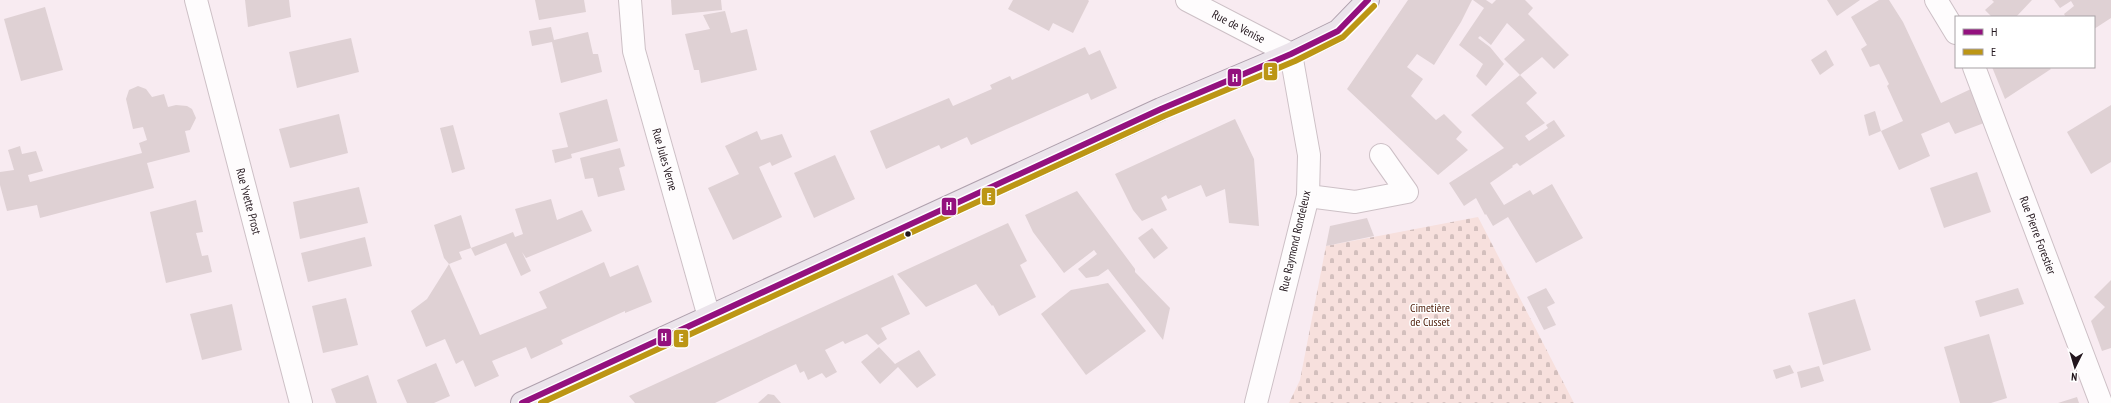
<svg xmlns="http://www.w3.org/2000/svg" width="2111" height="403" font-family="'PT Sans Narrow',sans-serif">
  <defs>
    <pattern id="cemetery-stones" width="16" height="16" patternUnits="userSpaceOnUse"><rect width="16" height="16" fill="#f7e0dd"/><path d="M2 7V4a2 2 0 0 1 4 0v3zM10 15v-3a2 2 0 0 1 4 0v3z" fill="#d3bfbd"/></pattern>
  </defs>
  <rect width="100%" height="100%" fill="#f8ebf1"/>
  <path fill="url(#cemetery-stones)" d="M1478 217 1574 403H1289L1300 380 1326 246Z"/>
  <g fill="#dfd1d4">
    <path d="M245 0H289L291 17 248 27Z"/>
    <path d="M535 0H584L586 12 539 20Z"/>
    <path d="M671 0H721L722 10 672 15Z"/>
    <path d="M1013 0H1088L1089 1 1073 33 1053 23 1049 31 1008 9Z"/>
    <path d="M1408 0H1472L1461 22 1434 65 1417 54 1407 67 1423 79 1411 96 1436 120 1444 114 1462 132 1456 139 1468 150 1438 175 1347 89Z"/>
    <path d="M1473 0H1486L1492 4 1496 0H1525L1533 8 1528 14 1569 55 1554 69 1542 57 1520 75 1504 59 1525 40 1507 23 1491 45 1480 36 1478 38 1490 47 1504 64 1486 86 1476 76 1483 64 1459 45 1484 8Z"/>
    <path d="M1827 0H1860L1837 16Z"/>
    <path d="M1879 0H1889L1903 22 1941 103 1971 89 1984 123 1955 134 1949 122 1921 134 1930 156 1899 170 1881 131 1903 121 1887 86 1889 84 1879 64 1870 67 1861 49 1867 45 1851 17Z"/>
    <path d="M1992 0H2032L2016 17H1992L1985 10 1994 2Z"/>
    <path d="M2054 0H2111V18L2094 29V17H2066L2064 14 2074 6 2071 1 2060 8Z"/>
    <path d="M45 7 63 70 21 81 4 19Z"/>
    <path d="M725 11 731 33 747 29 757 70 701 83 699 70H694L685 34 710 29 703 15Z"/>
    <path d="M551 27 554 40 588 32 593 54H598L602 72 561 83 552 42 532 46 529 31Z"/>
    <path d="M351 38 359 72 297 88 289 52Z"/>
    <path d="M1085 47 1089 55 1100 50 1117 88 1091 100 1088 93 971 145 967 137 941 149 939 145 886 169 870 131 949 98 953 106 992 89 990 85 1010 76 1012 80Z"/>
    <path d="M1826 50 1834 65 1820 75 1811 60Z"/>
    <path d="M1992 67H2049L2051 69 2005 99Z"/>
    <path d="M1520 75 1537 93 1526 103 1545 123 1525 136 1529 141 1548 128 1546 125 1554 120 1565 136 1520 166 1517 163 1512 166 1513 167 1490 183 1504 205 1530 190 1533 195 1552 184 1583 238 1536 263 1508 217 1493 226 1486 214 1485 215 1476 198 1464 206 1449 183 1504 148 1471 115Z"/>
    <path d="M138 86 146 89 152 97 164 94 168 107 176 105 187 106 192 109 196 118 190 130 185 131 190 152 147 163 154 188 40 218 37 205 7 211 0 185V172L14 170 8 150 20 146 22 154 36 151 43 171 28 175 30 182 142 153 139 143 147 140 143 127 133 129 126 99 129 90Z"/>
    <path d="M607 99 618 141 571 154 572 158 555 163 552 150 568 147 559 113Z"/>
    <path d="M2111 105V162L2091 174 2067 132Z"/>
    <path d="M1875 111 1881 131 1869 136 1864 115Z"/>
    <path d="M339 114 348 153 290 168 279 129Z"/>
    <path d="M1235 119 1254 159 1259 226 1229 223 1225 189 1206 197 1201 185 1168 199 1166 195 1161 198 1167 210 1142 221 1133 210 1115 174Z"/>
    <path d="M453 125 465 169 452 173 440 128Z"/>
    <path d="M757 131 761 140 782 134 792 157 772 166 770 162 759 167 782 217 733 240 708 188 739 174 725 146Z"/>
    <path d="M620 148 625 166 619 168 625 190 598 197 593 178 585 179 580 158Z"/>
    <path d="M835 155 855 199 814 218 794 173Z"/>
    <path d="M1977 172 1991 212 1944 228 1930 188Z"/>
    <path d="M359 187 368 223 300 239 293 202Z"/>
    <path d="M1077 191 1135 269V272L1170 308 1163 340 1108 269 1098 276 1086 278 1078 269 1097 254 1094 250 1064 273 1033 232 1025 215Z"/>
    <path d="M551 199 557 220 582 210 592 231 526 258 522 252 531 271 521 276 506 243 475 256 471 248 513 232 515 237 523 234 515 209Z"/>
    <path d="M196 200 203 232 196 233 202 256 208 255 212 272 166 283 150 212Z"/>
    <path d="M461 215 471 248 459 252 462 259 449 264 480 335 547 308 539 292 604 262 610 277 638 265 652 302 625 313V311L561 340 563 344 531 359 526 347 492 361 499 376 475 387 463 360 456 364 445 339 426 347 411 311 427 299 449 264 444 258 434 225Z"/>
    <path d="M1367 218 1374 236 1326 246 1330 226Z"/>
    <path d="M1008 223 1027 261 1020 265 1036 297 999 316 993 305 992 306 976 284 926 307 897 274Z"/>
    <path d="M1152 228 1168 248 1154 259 1138 238Z"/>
    <path d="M365 237 372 266 308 282 301 253Z"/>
    <path d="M893 275 910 314 881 328 887 339 878 345 867 334 845 344 843 341 825 350 837 372 826 378 822 373 808 380 804 371 800 373 796 364 715 403H635L629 396Z"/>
    <path d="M2111 280V348L2102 351 2091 321 2105 307 2094 297Z"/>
    <path d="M1108 283 1146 331 1086 375 1041 314 1071 290Z"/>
    <path d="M1546 288 1555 303 1547 307 1556 325 1544 330 1527 297Z"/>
    <path d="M2018 288 2024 304 1980 317 1975 301Z"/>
    <path d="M346 298 358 345 323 353 312 306Z"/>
    <path d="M1855 299 1871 350 1823 365 1808 313Z"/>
    <path d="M232 304 242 350 202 360 190 314Z"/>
    <path d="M1989 334 2007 398 1991 403H1960L1944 347Z"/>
    <path d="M879 347 895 364 919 350 936 375 917 388 898 367 880 384 861 362Z"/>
    <path d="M436 363 450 396 434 403H407L397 380Z"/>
    <path d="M1790 365 1794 373 1776 379 1773 370Z"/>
    <path d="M1819 366 1824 381 1801 388 1797 372Z"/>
    <path d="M368 375 377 403H336L331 389Z"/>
    <path d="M768 394 774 395 781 403H758Z"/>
    <path d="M2077 397 2079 403H2058Z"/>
  </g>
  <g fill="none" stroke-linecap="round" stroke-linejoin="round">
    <g stroke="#cdc0c6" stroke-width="24">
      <g id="minor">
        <path id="s1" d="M196 0 301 403"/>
        <path id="s2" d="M630 0 634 51 709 317"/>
        <path id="s3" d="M1187 0 1291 54 1309 155 1308 196 1256 403"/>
        <path d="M1936 0 1956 33"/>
        <path id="s4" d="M1974 67 2101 403"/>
        <path d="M1308 196 1355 202 1407 192 1381 155"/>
      </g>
    </g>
    <g stroke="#afa0ad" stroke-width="24">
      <path id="major" d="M522 403 1161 109 1291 54 1338 31 1368 0"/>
    </g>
    <use href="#minor" stroke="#fefcfd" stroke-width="22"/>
    <use href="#major" stroke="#ebe4eb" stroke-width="22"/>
    <g stroke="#fff" stroke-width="9">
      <path id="bus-1" d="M522 403 1161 109 1291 54 1338 31 1368 0"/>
    </g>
    <g stroke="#fff" stroke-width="9">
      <path id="bus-2" d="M541 403 1164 116 1295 61 1343 37 1374 6"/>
    </g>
    <use href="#bus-1" stroke="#93117e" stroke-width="6"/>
    <use href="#bus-2" stroke="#bc9615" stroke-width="6"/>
  </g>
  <circle fill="#23161d" stroke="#fff" stroke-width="1.5" cx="908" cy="234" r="3.5"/>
  <g text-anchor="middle" stroke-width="3" stroke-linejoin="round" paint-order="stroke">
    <g font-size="12" fill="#23161d" stroke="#fff">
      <text dy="4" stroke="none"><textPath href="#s3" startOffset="58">Rue de Venise</textPath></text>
      <text dy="4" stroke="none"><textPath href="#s2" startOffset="164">Rue Jules Verne</textPath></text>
      <text dy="4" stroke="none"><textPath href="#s1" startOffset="208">Rue Yvette Prost</textPath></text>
      <text dy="4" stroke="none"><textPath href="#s4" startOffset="180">Rue Pierre Forestier</textPath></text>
      <text transform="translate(1295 241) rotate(-77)" y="4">Rue Raymond Rondeleux</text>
    </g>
    <g font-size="12" fill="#52220f" stroke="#fff">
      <text x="1430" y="312">Cimetière<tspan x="1430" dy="14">de Cusset</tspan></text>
    </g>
  </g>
  <g stroke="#fff" stroke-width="1.5">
    <rect x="1263" y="62" width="15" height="19" rx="4" fill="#bc9615"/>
    <rect x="1227" y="68" width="15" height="19" rx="4" fill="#93117e"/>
    <rect x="981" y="187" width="15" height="19" rx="4" fill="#bc9615"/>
    <rect x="941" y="197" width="16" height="19" rx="4" fill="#93117e"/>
    <rect x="657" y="328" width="15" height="19" rx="4" fill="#93117e"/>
    <rect x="673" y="329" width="16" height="19" rx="4" fill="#bc9615"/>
  </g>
  <g font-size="11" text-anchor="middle" font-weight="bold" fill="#fff">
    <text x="1270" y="75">E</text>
    <text x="1235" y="82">H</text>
    <text x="989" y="201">E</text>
    <text x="949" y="210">H</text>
    <text x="664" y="341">H</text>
    <text x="681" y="342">E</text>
  </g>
  <rect x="1955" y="16" width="140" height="52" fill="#ffffff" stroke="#a7a2a5"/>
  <rect x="1963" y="29" width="20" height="6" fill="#93117e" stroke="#a7a2a5"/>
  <text x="1991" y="36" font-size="12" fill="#23161d">H</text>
  <rect x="1963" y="49" width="20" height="6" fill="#bc9615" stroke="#a7a2a5"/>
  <text x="1991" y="56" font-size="12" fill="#23161d">E</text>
  <g transform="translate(2075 367) rotate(185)" stroke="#ffffff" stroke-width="3" paint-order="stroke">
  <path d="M0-3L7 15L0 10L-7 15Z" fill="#23161d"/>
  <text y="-6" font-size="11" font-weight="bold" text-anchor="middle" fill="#23161d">N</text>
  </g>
</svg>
